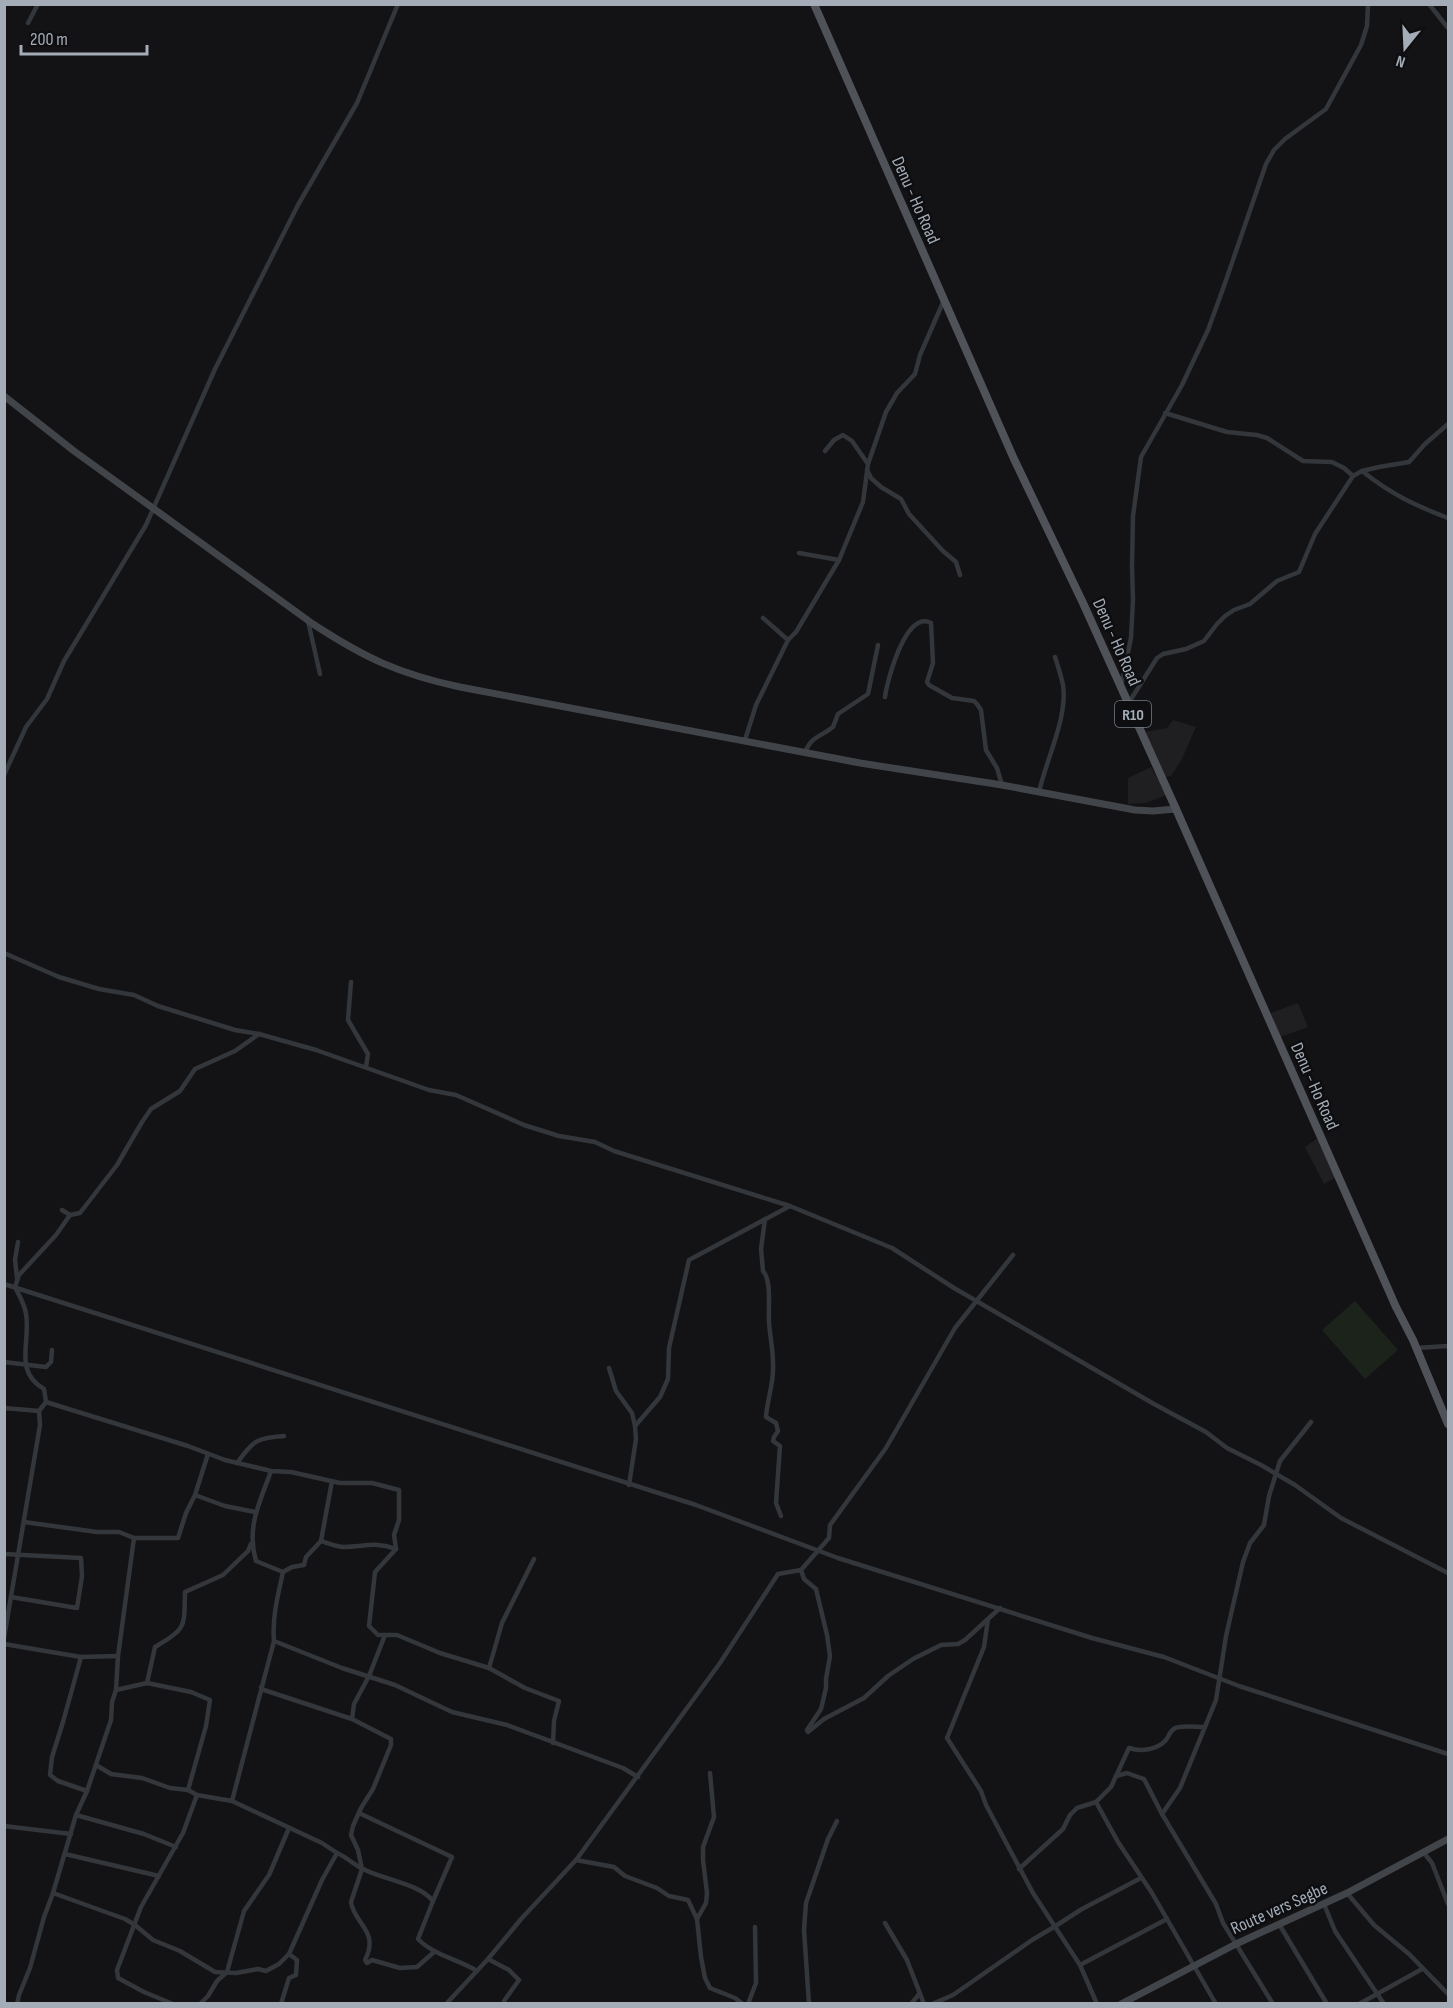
<svg xmlns="http://www.w3.org/2000/svg" width="1453" height="2008" font-family="'Sofia Sans Condensed',sans-serif">
  <rect width="100%" height="100%" fill="#131315"/>
  <g fill="#1f1f22">
    <path d="M1173 720 1196 727 1182 759 1171 776 1165 777 1145 732 1167 728Z"/>
    <path d="M1151 767 1167 795 1145 803 1128 804V778Z"/>
    <path d="M1298 1003 1308 1027 1280 1037 1271 1013Z"/>
    <path d="M1319 1137 1336 1177 1324 1184 1305 1147Z"/>
  </g>
  <path fill="#1b231b" d="M1355 1301 1398 1350 1365 1379 1322 1330Z"/>
  <g fill="none" stroke-linecap="round" stroke-linejoin="round">
    <g stroke="#33363a" stroke-width="4.5">
      <path d="M1429 4 1448 28"/>
      <path d="M28 23 38 4"/>
      <path d="M1165 413 1227 432 1257 435 1267 438 1303 461 1332 462 1344 468 1353 476"/>
      <path d="M825 451 834 440 843 435 852 441 868 464"/>
      <path d="M867 470 871 478 881 487 901 499 909 514 943 551 956 562 960 575"/>
      <path d="M1362 471C1391 494 1414 505 1448 518"/>
      <path d="M799 553 839 560"/>
      <path d="M763 618 788 640"/>
      <path d="M308 621 320 674"/>
      <path d="M1121 686 1131 638 1133 600 1132 566 1133 516 1141 457 1182 385 1208 330 1224 286 1266 164 1274 150 1285 139 1326 109 1361 45 1367 26 1368 4"/>
      <path d="M885 697C887 681 906 609 931 623L933 663 927 682 929 685 952 698 974 701 977 704 981 710 986 750 997 768 1002 785"/>
      <path d="M1128 704 1157 658 1163 654 1186 649 1204 641 1217 624 1225 616 1234 610 1250 604 1277 581 1299 572 1315 534 1353 476 1362 471 1379 467 1409 462 1425 444 1448 424"/>
      <path d="M745 740 756 705 788 640 796 632 839 560 863 502 868 464 886 412 897 393 915 374 920 355 944 300"/>
      <path d="M805 752C813 735 819 738 833 727L838 714 868 694 878 645"/>
      <path d="M4 775 26 727 47 699 64 661 146 525 215 369 298 205 357 103 398 4"/>
      <path d="M1039 792C1046 760 1068 717 1063 685 1061 676 1058 666 1055 657"/>
      <path d="M4 953 59 977 99 989 134 995 158 1006 235 1030 259 1034 316 1050 429 1090 456 1095 524 1125 559 1136 595 1142 614 1151 790 1206 892 1248 954 1288 1154 1404 1206 1432 1227 1448 1261 1465 1295 1485 1341 1518 1448 1573"/>
      <path d="M351 982 348 1020 368 1054 366 1067"/>
      <path d="M62 1210 70 1215 80 1213 117 1165 142 1122 151 1109 180 1091 195 1069 235 1051 259 1034"/>
      <path d="M765 1219 761 1249 763 1271C772 1281 768 1309 769 1322 770 1338 774 1353 773 1370 773 1385 767 1401 766 1417L776 1423 778 1431 774 1437 773 1441 780 1446 776 1503 781 1516"/>
      <path d="M17 1278 15 1260 18 1242"/>
      <path d="M4 1284 696 1505 838 1558 1092 1638 1164 1657 1239 1686 1448 1754"/>
      <path d="M1416 1348 1448 1346"/>
      <path d="M4 1362 46 1367 51 1362 52 1350"/>
      <path d="M609 1368 616 1391 632 1413 635 1426"/>
      <path d="M46 1402 188 1446 225 1460 271 1471 291 1472 340 1483H372L399 1490V1520L394 1535 396 1549 375 1572 369 1626 378 1635H397L440 1653 489 1668 525 1688 559 1701 554 1721 553 1743"/>
      <path d="M4 1408 39 1411"/>
      <path d="M237 1463C254 1440 256 1438 284 1436"/>
      <path d="M271 1471C260 1502 246 1527 256 1561L283 1572"/>
      <path d="M629 1485 636 1439 635 1426 660 1397 668 1379 669 1348 689 1260 790 1206"/>
      <path d="M195 1495 225 1506 255 1512"/>
      <path d="M24 1522 97 1532H119L134 1538H178L186 1513 195 1495 208 1454"/>
      <path d="M321 1541C328 1543 337 1547 344 1547 364 1547 376 1541 396 1549"/>
      <path d="M4 1554 81 1558 82 1576 77 1608 11 1597"/>
      <path d="M801 1570 829 1538 830 1525 886 1448 955 1328 1013 1255"/>
      <path d="M988 1619 984 1647 947 1738 981 1791 986 1805 1033 1893 1080 1965 1097 2004"/>
      <path d="M4 1638 40 1425 39 1411 46 1402 44 1389C13 1371 31 1342 26 1314 25 1305 19 1295 15 1287L19 1275 56 1235 70 1215"/>
      <path d="M274 1641 342 1668 395 1685 452 1712 507 1725 623 1768 638 1777"/>
      <path d="M4 1644 81 1657 118 1656"/>
      <path d="M81 1657 63 1722 52 1757 50 1775 58 1781 87 1791"/>
      <path d="M489 1668 502 1623 534 1559"/>
      <path d="M147 1683 155 1647C187 1628 184 1628 185 1592L223 1575 248 1551 251 1544"/>
      <path d="M261 1687 264 1690 352 1719 391 1739V1745L373 1789 361 1808 353 1826 351 1835 358 1850 362 1869 351 1902C354 1924 380 1931 365 1960L367 1963 372 1960 400 1968 417 1967 434 1952"/>
      <path d="M116 1690 147 1683 191 1692 210 1700 206 1726 188 1790"/>
      <path d="M352 1719 354 1704 369 1676 385 1635"/>
      <path d="M96 1765 111 1774 142 1778 170 1788 188 1790 197 1795 232 1801 322 1843 337 1853"/>
      <path d="M1116 1776 1127 1773 1144 1779 1162 1814"/>
      <path d="M232 1801 274 1641C272 1617 278 1595 283 1572L292 1567 304 1565 306 1557 321 1541 332 1481"/>
      <path d="M1096 1802 1118 1842 1152 1893 1216 2004"/>
      <path d="M359 1813 452 1857 433 1901"/>
      <path d="M76 1815 144 1834 176 1847"/>
      <path d="M4 1826 71 1834"/>
      <path d="M1424 1853 1432 1863 1448 1904"/>
      <path d="M65 1854 159 1876"/>
      <path d="M576 1860 614 1867 625 1876 657 1888 669 1896 688 1900 697 1919 701 1957 705 1978 710 1988 735 1998 743 2004"/>
      <path d="M1019 1869 1063 1829 1070 1815 1077 1808 1096 1802 1111 1787 1129 1748C1141 1752 1157 1750 1166 1740 1169 1736 1170 1731 1175 1728 1183 1725 1196 1727 1205 1727"/>
      <path d="M53 1893 125 1919 135 1925 153 1940 180 1951 215 1972 236 1973 258 1969 266 1971 279 1964 289 1954 322 1880 337 1853C346 1857 352 1863 361 1868 380 1879 419 1883 433 1901L418 1939C435 1956 458 1959 477 1971"/>
      <path d="M1347 1893 1374 1925 1409 1954 1448 1994"/>
      <path d="M1324 1904 1335 1931 1384 2004"/>
      <path d="M697 1919 706 1903 707 1893 703 1860V1847L714 1817 710 1773"/>
      <path d="M885 1923 907 1960 924 2004"/>
      <path d="M1279 1924 1327 2004"/>
      <path d="M488 1959 509 1970 519 1980 504 2001 505 2004"/>
      <path d="M1080 1965 1167 1919"/>
      <path d="M17 2004 19 1995 30 1968 44 1917 53 1893 76 1815 87 1791 111 1720 112 1702 116 1690 118 1656 134 1538"/>
      <path d="M173 2004 144 1992 118 1978 117 1970 141 1907 183 1833 197 1795"/>
      <path d="M200 2004 208 1996 217 1981 227 1972 244 1911 269 1875 289 1828"/>
      <path d="M281 2004 289 1978 296 1975 297 1960 289 1954"/>
      <path d="M446 2004 488 1959 522 1918 576 1860 720 1663 778 1574 801 1570 804 1579 816 1589 827 1635 830 1656 826 1679V1688L821 1709 807 1730 808 1732 824 1719 864 1698 888 1676 913 1659 941 1645 958 1644 965 1640 1000 1608"/>
      <path d="M748 2004 756 1983 755 1927"/>
      <path d="M809 2004 804 1930 806 1903 828 1839 837 1821"/>
      <path d="M911 2004 920 1993"/>
      <path d="M932 2004 953 1995 1032 1940 1054 1927 1082 1909 1141 1878"/>
      <path d="M1273 2004 1223 1923 1216 1904 1162 1814 1180 1788 1216 1700 1226 1636 1243 1562 1250 1543 1264 1525 1269 1496 1280 1461 1311 1422"/>
      <path d="M1359 2004 1422 1969"/>
    </g>
    <g stroke="#41454a" stroke-width="7">
      <path d="M4 396 74 451 313 624C365 658 399 674 460 687L860 763 1002 785 1135 810 1153 811 1176 809"/>
      <path d="M1121 2004 1236 1944 1347 1893 1448 1839"/>
    </g>
    <path stroke="#4f5359" stroke-width="8" d="M814 4 1014 459 1083 603 1176 809 1396 1307 1413 1340 1448 1424"/>
  </g>
  <g text-anchor="middle" stroke-width="5" stroke-linejoin="round" paint-order="stroke">
    <rect fill="#0e0e10" stroke="#767d85" stroke-width="1.5" x="1115" y="701" width="36" height="26" rx="4.5"/>
    <g font-size="16" font-weight="bold" fill="#a3acb7">
      <text x="1133" y="720">R10</text>
    </g>
    <g font-size="18" fill="#a3acb7" stroke="#0e0e10">
      <text transform="translate(916 200) rotate(66)" y="6">Denu - Ho Road</text>
      <text transform="translate(1117 642) rotate(66)" y="6">Denu - Ho Road</text>
      <text transform="translate(1315 1086) rotate(66)" y="6">Denu - Ho Road</text>
      <text transform="translate(1279 1908) rotate(-24)" y="6">Route vers Segbe</text>
    </g>
  </g>
  <rect width="1453" height="2008" fill="none" stroke="#a3acb7" stroke-width="12"/>
  <g transform="translate(1405 48) rotate(198)" stroke="#0e0e10" stroke-width="4.5" paint-order="stroke">
  <path d="M0-4.5L10 22L0 15L-10 22Z" fill="#a3acb7"/>
  <text y="-9" font-size="16" font-weight="bold" text-anchor="middle" fill="#a3acb7">N</text>
  </g>
  <path d="M21 45v9h126v-9" fill="none" stroke="#a3acb7" stroke-width="3"/>
  <text x="30" y="45" font-size="18" fill="#a3acb7" stroke="#0e0e10" stroke-width="4.5" paint-order="stroke">200 m</text>
</svg>
